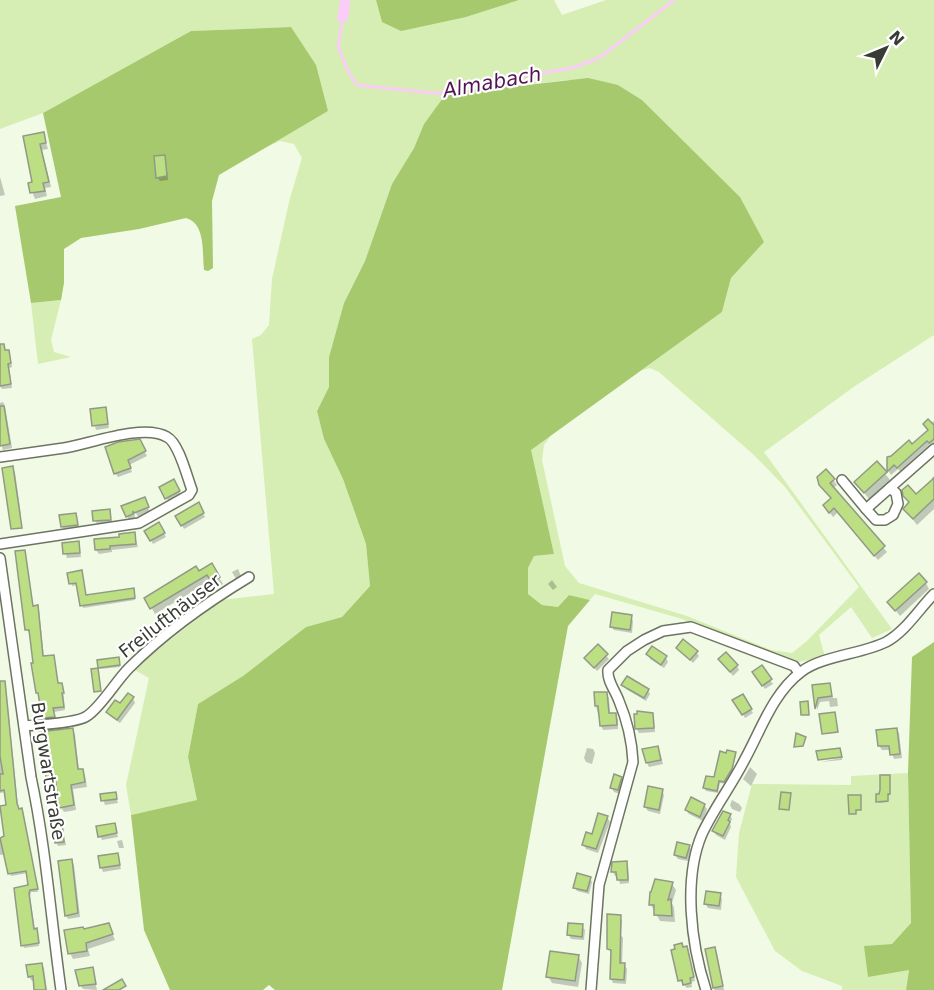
<svg xmlns="http://www.w3.org/2000/svg" width="934" height="990" font-family="'DejaVu Sans',sans-serif">
  <rect width="100%" height="100%" fill="#f1fae5"/>
  <g fill="#d6eeb3">
    <path d="M0 0H376L382 21 466 17 519 0H554L562 15 606 0H934V335L855 386 764 452 892 629 872 638 851 607 819 635 825 657 798 662 679 618 595 594 590 600 569 595 558 607 542 605 528 594V568L534 556 554 554 530 450 552 434 544 445 542 460 565 566 579 583 687 616 771 650 792 653 807 641 859 587 785 487 754 455 659 372 650 368 642 370 722 312 731 278 763 242 740 197 642 100 618 85 567 80 510 87 449 91 424 124 414 148 392 184 365 261 344 303 329 357V387L317 411 324 439 343 479 366 544 370 586 342 617 306 627 243 676 198 704 188 757 197 800 131 815 126 785 149 678 133 669 221 600 274 594 252 339 261 335 269 325 272 279 290 198 302 158 294 144 280 141 262 149 328 111 291 27 191 31 43 113 0 129Z"/>
    <path d="M61 300 51 340 54 352 71 357 38 364 31 303Z"/>
    <path d="M908 773 911 923 892 944 865 946 909 970 906 990H842V986L802 971 775 951 736 877 739 833 752 784 851 785V776Z"/>
  </g>
  <g fill="#a6c96d">
    <path d="M376 0H519L466 17 401 31 382 22Z"/>
    <path d="M291 27 316 65 328 111 219 175 212 201 213 268 208 271 204 270C202 252 206 224 186 218L139 229 81 238 64 249V283L61 300 31 303 15 206 61 197 43 113 191 31Z"/>
    <path d="M588 78 618 85 642 100 740 197 764 242 731 278 722 312 531 450 554 554 534 556 528 568V594L542 605 558 607 569 595 590 600 568 626 502 990H275L269 985 263 990H170L144 930 131 815 197 800 188 757 198 704 243 676 306 627 342 617 370 586 366 544 343 479 324 439 317 411 329 387V357L344 303 365 261 392 184 414 148 424 124 448 91 510 87Z"/>
    <path d="M934 642V990H906L909 970 868 977 864 946 892 944 911 923 908 773 912 657Z"/>
  </g>
  <path fill="#facdf8" d="M340 0H350L349 15 346 22 337 21Z"/>
  <g fill="#0003">
    <path d="M43 133 48 149 42 150 51 187 45 188 47 196 35 199 29 184 33 183 24 137Z"/>
    <path d="M164 157 166 161 168 180 160 181 157 177Z"/>
    <path d="M0 177 5 195 0 196Z"/>
    <path d="M0 343 2 353 8 351 10 356 12 367 9 368 12 388 2 389 0 386Z"/>
    <path d="M3 402 5 406 12 448 3 450 0 440V403Z"/>
    <path d="M105 408 109 428 96 430 91 410Z"/>
    <path d="M934 421V445L932 446 930 444 900 471 898 469 891 475 889 472V458L912 446 929 431 930 424Z"/>
    <path d="M139 441 147 456 129 465 132 472 118 477 115 473Z"/>
    <path d="M877 463 890 480 869 499 856 482Z"/>
    <path d="M12 468 15 472 21 515 13 517Z"/>
    <path d="M826 471 837 485 832 489 887 552 878 560 838 512 833 517 828 510 832 499Z"/>
    <path d="M934 476V509L917 525 905 509 909 503 905 495 916 496 933 481 932 478Z"/>
    <path d="M173 481 181 495 169 502 161 488Z"/>
    <path d="M146 503 150 512 138 517 134 509 135 518 129 520 123 507Z"/>
    <path d="M198 504 205 517 184 529 177 516Z"/>
    <path d="M109 511 112 524 97 525 94 512Z"/>
    <path d="M75 515 79 529 64 530 62 526Z"/>
    <path d="M159 524 166 537 153 544 146 531Z"/>
    <path d="M134 534 138 547 112 550V552L99 554 96 550Z"/>
    <path d="M78 543 81 557 67 558 63 544Z"/>
    <path d="M24 552 33 607H37L39 610 44 657 53 656 59 685 61 684 63 688 65 710 54 712 56 720 46 721 44 717 31 633H29L27 630Z"/>
    <path d="M211 565 223 584 216 588 212 580 155 614 146 598 199 573Z"/>
    <path d="M238 569 241 576 236 579 232 572Z"/>
    <path d="M81 572 86 596 134 592 135 600 83 608 78 585 72 586 69 574Z"/>
    <path d="M552 580 557 587 553 590 548 584Z"/>
    <path d="M926 583 929 589 900 616 889 602Z"/>
    <path d="M631 617 633 621 632 633 614 630 611 626Z"/>
    <path d="M598 646 609 659 597 671 586 658Z"/>
    <path d="M678 648 696 652 699 656 693 663Z"/>
    <path d="M648 655 666 658 668 662 664 668 650 659Z"/>
    <path d="M119 660 120 667 100 669 99 661Z"/>
    <path d="M720 660 737 666 739 670 733 676Z"/>
    <path d="M756 676 770 680 773 684 765 689Z"/>
    <path d="M0 685 6 687 18 807 19 810H21L23 812 38 892H31L30 897 35 930 38 933 39 946 24 948 23 945 30 886 28 873 11 876 6 854 0 855V838L6 837 7 806 5 792 0 793Z"/>
    <path d="M623 685 648 690 650 694 646 701 626 689Z"/>
    <path d="M829 685 833 698H837L838 706 830 707 829 701 820 702 817 710 814 687Z"/>
    <path d="M606 693 609 698 610 715 615 714 618 719V729L603 730 601 726 596 706Z"/>
    <path d="M742 696 753 713 745 718 735 700Z"/>
    <path d="M133 698 135 703 120 723 110 716 108 712Z"/>
    <path d="M652 714 654 719 655 732 639 733 637 729Z"/>
    <path d="M72 729 75 734 79 771 82 770 85 775 87 787 73 789 76 810 64 812 61 807 57 780 50 781 47 776Z"/>
    <path d="M896 729 899 733 902 758 894 759 891 750H882L879 746Z"/>
    <path d="M658 747 663 764 649 767 647 763Z"/>
    <path d="M587 748 593 749 595 753 592 764 586 762 584 758Z"/>
    <path d="M735 753 736 755 732 772 726 784 720 783 718 793 706 791 704 788 716 779Z"/>
    <path d="M842 758V760L820 762Z"/>
    <path d="M750 767 757 774 751 786 743 779Z"/>
    <path d="M621 778 623 782 620 794 614 792 612 788Z"/>
    <path d="M890 778V795L888 796V802L879 803 880 795Z"/>
    <path d="M662 791 664 795 660 814 648 811 645 807Z"/>
    <path d="M115 794 118 803 105 805 102 795Z"/>
    <path d="M732 800 739 804 742 808 740 812 732 809 730 805Z"/>
    <path d="M704 805 707 809 703 821 689 814 686 810Z"/>
    <path d="M730 815 732 819 730 824 731 827 725 840 716 835 714 831Z"/>
    <path d="M607 817 610 822 598 853 586 849 584 845Z"/>
    <path d="M61 824 66 845 58 846 56 842Z"/>
    <path d="M114 824 118 837 102 840 100 836Z"/>
    <path d="M122 840 124 848H119L117 841Z"/>
    <path d="M689 846 691 850 688 861 678 859 675 855Z"/>
    <path d="M117 855 121 869 103 872 101 867Z"/>
    <path d="M72 861 74 865 80 917 68 919 66 915Z"/>
    <path d="M626 863 628 867 629 883 620 884 618 876H615L613 872 614 864Z"/>
    <path d="M590 878 592 882 589 894 577 891 575 887Z"/>
    <path d="M672 884 676 890 672 903 674 908 675 922 660 921 651 905Z"/>
    <path d="M720 895 722 899 721 910 708 908 705 903Z"/>
    <path d="M620 916 622 921 621 935 623 938 622 965H624L627 969 626 984 613 983 611 979V953L609 949Z"/>
    <path d="M582 926 585 930 584 940 571 939 569 935Z"/>
    <path d="M84 930H111L115 940 88 949 90 956 73 959 70 953Z"/>
    <path d="M686 948 695 981 691 982 692 987 687 988 679 980 683 949Z"/>
    <path d="M714 949 717 953 724 990H715L714 988 707 950Z"/>
    <path d="M578 956 582 963 578 987 552 983 548 976Z"/>
    <path d="M41 964 44 968 47 990H36L35 980 32 981 29 977Z"/>
    <path d="M92 969 97 990 83 989 81 986Z"/>
  </g>
  <g fill="none" stroke-linecap="round" stroke-linejoin="round">
    <path stroke="#facdf8" stroke-width="3" d="M342 22 338 47 349 73 357 85 432 93H441L458 87 572 68 599 58 674 0"/>
  </g>
  <g fill="#bbdf82" stroke="#929a87" stroke-width="1.5">
    <path d="M44 132 46 143 40 144 49 182 43 183 45 191 30 193 28 183 32 182 23 136Z"/>
    <path d="M165 155 167 176 156 178 154 156Z"/>
    <path d="M0 344H4L5 350H9L11 363 8 364 11 384 0 386Z"/>
    <path d="M0 406H4L10 444 0 446Z"/>
    <path d="M106 407 108 424 92 426 90 409Z"/>
    <path d="M928 419 934 425V439L929 443 927 441 897 468 894 465 887 472V457L891 456 909 440 912 444 928 430 923 424Z"/>
    <path d="M140 439 146 451 128 460 131 468 114 474 105 447 118 442Z"/>
    <path d="M877 461 887 472 864 493 854 482Z"/>
    <path d="M13 466 22 528 11 529 2 468Z"/>
    <path d="M826 469 835 479 830 483 885 546 874 556 834 508 829 513 823 505 831 498 819 485 817 477Z"/>
    <path d="M934 478V499L913 519 903 509 909 502 903 496 902 490 908 485 916 494Z"/>
    <path d="M174 479 180 491 165 499 159 487Z"/>
    <path d="M145 497 149 507 134 513 133 511V514L126 517 121 506Z"/>
    <path d="M199 502 204 513 181 526 175 516Z"/>
    <path d="M110 509 111 520 93 521 92 511Z"/>
    <path d="M76 513 78 525 61 527 59 515Z"/>
    <path d="M159 522 165 533 150 541 144 531Z"/>
    <path d="M135 532 136 544 110 546V549L95 550 94 539 119 537V534Z"/>
    <path d="M79 541 80 553 63 554 62 543Z"/>
    <path d="M25 550 33 606 38 605 43 656 54 655 58 683H62L64 693H62L64 707 53 708 55 717 42 718 38 693H36L31 663H33L29 630H25L15 551Z"/>
    <path d="M212 563 220 577 212 583 207 575 150 609 144 598 196 566 199 571Z"/>
    <path d="M82 570 86 595 134 588 135 598 80 606 76 583 69 584 67 573Z"/>
    <path d="M919 573 927 582 895 611 887 602Z"/>
    <path d="M612 612 632 615 630 630 610 627Z"/>
    <path d="M683 639 698 651 690 660 676 648Z"/>
    <path d="M598 644 608 654 594 668 584 658Z"/>
    <path d="M652 646 667 656 661 665 646 654Z"/>
    <path d="M726 652 738 665 730 672 718 659Z"/>
    <path d="M119 657 120 665 98 668 97 660Z"/>
    <path d="M762 665 772 679 762 686 752 672Z"/>
    <path d="M98 668 101 691 94 692 91 669Z"/>
    <path d="M627 676 649 689 644 698 621 685Z"/>
    <path d="M0 681H5L17 803 19 809 22 808 38 889 30 890 29 893 34 929 37 928 39 943 21 946 14 888 28 885 26 871 8 874 0 838 4 836 0 806 6 805 4 790 0 791V774H3L0 756Z"/>
    <path d="M830 683 832 696 818 698 815 709 812 685Z"/>
    <path d="M594 692H607L609 713H616L617 725 600 726 598 706H595Z"/>
    <path d="M128 693 134 697 117 720 106 712 115 700 120 703Z"/>
    <path d="M743 694 752 709 742 715 732 700Z"/>
    <path d="M808 701 809 715H801L800 702Z"/>
    <path d="M637 711 653 713 654 728 635 729 634 714H637Z"/>
    <path d="M835 712 838 732 822 734 819 714Z"/>
    <path d="M73 728 78 769H83L85 782 71 785 74 805 59 808 55 776 46 777 39 732Z"/>
    <path d="M897 728 900 754 890 755 889 746H878L876 730Z"/>
    <path d="M796 733 806 737 803 746 794 747Z"/>
    <path d="M658 746 661 760 646 763 642 749Z"/>
    <path d="M840 748 842 757 818 760 816 751Z"/>
    <path d="M727 750 736 752 732 769 724 782 719 781 717 791 703 788 706 776 714 777 720 751 726 753Z"/>
    <path d="M614 774 622 777 618 790 610 788Z"/>
    <path d="M880 775H890V794H888V801L876 802V794H879L880 790Z"/>
    <path d="M648 786 663 789 659 810 644 807Z"/>
    <path d="M116 792 117 799 101 801 100 794Z"/>
    <path d="M781 792 791 793 789 810 779 809Z"/>
    <path d="M848 795H861V810H856V814H849Z"/>
    <path d="M691 797 705 804 700 817 685 810Z"/>
    <path d="M723 811 731 814 728 820 730 822 723 836 712 831Z"/>
    <path d="M598 813 608 816 596 849 582 845 586 832 592 834Z"/>
    <path d="M62 822 64 842 55 843 52 824Z"/>
    <path d="M115 823 117 833 98 837 96 826Z"/>
    <path d="M677 842 690 845 686 858 674 855Z"/>
    <path d="M118 853 120 865 100 868 98 856Z"/>
    <path d="M72 859 78 913 65 916 58 861Z"/>
    <path d="M627 861 628 880H617L616 872H611L612 862Z"/>
    <path d="M577 873 591 877 587 891 573 888Z"/>
    <path d="M655 879 673 882 668 900 671 899 672 916 654 915V905H649L650 892H651Z"/>
    <path d="M706 891 721 893 719 906 704 904Z"/>
    <path d="M607 914 621 915 620 963H625L624 980 610 979 611 950 607 949Z"/>
    <path d="M109 923 113 934 86 943 87 951 68 954 64 930 83 927 84 929Z"/>
    <path d="M568 923 583 924 582 937 567 935Z"/>
    <path d="M682 943 683 947 687 946 694 977 690 978 691 983 683 985 682 980 678 981 671 950 675 949 674 945Z"/>
    <path d="M715 947 723 986 713 988 705 949Z"/>
    <path d="M550 951 579 955 575 981 546 977Z"/>
    <path d="M42 963 46 990H34L33 976 28 977 26 965Z"/>
    <path d="M93 967 96 984 79 986 75 970Z"/>
    <path d="M122 979 126 986 119 990H103Z"/>
  </g>
  <g fill="none" stroke-linecap="round" stroke-linejoin="round">
    <g stroke="#6d7462" stroke-width="12">
      <g id="street">
        <path d="M0 457C21 454 42 451 64 448 90 444 143 423 167 437 179 443 187 477 192 490L189 495 139 523 0 544"/>
        <path d="M842 480 866 509 934 449"/>
        <path d="M866 509 876 520H885L893 515 898 504 896 493 890 488"/>
        <path d="M0 558 31 777C46 848 51 919 61 990"/>
        <path d="M24 726C37 725 78 723 87 716 101 707 116 681 129 668 164 633 206 603 249 577"/>
        <path d="M591 990 599 885 633 762C632 741 627 720 619 701 615 690 607 681 608 670L627 651 644 640 663 631 691 627 794 666 799 673"/>
        <path d="M706 990C691 944 683 879 702 834 714 808 732 785 745 759 761 730 773 693 801 672 821 656 862 654 886 642 905 632 919 609 934 594"/>
      </g>
    </g>
    <use href="#street" stroke="#fff" stroke-width="9"/>
  </g>
  <g text-anchor="middle" stroke-width="4.5" stroke-linejoin="round" paint-order="stroke">
    <g font-size="18" fill="#383c34" stroke="#fff">
      <text transform="translate(170 616) rotate(-38)" y="6">Freilufthäuser</text>
      <text transform="translate(48 771) rotate(81)" y="6">Burgwartstraße</text>
    </g>
    <g font-size="20" font-style="italic" fill="#521253" stroke="#fff">
      <text transform="translate(492 82) rotate(-10)" y="7">Almabach</text>
    </g>
  </g>
  <g transform="translate(886 48) rotate(47)" stroke="#ffffff" stroke-width="4.5" paint-order="stroke">
  <path d="M0-4.5L10 22L0 15L-10 22Z" fill="#383c34"/>
  <text y="-9" font-size="16" font-weight="bold" text-anchor="middle" fill="#383c34">N</text>
  </g>
</svg>
